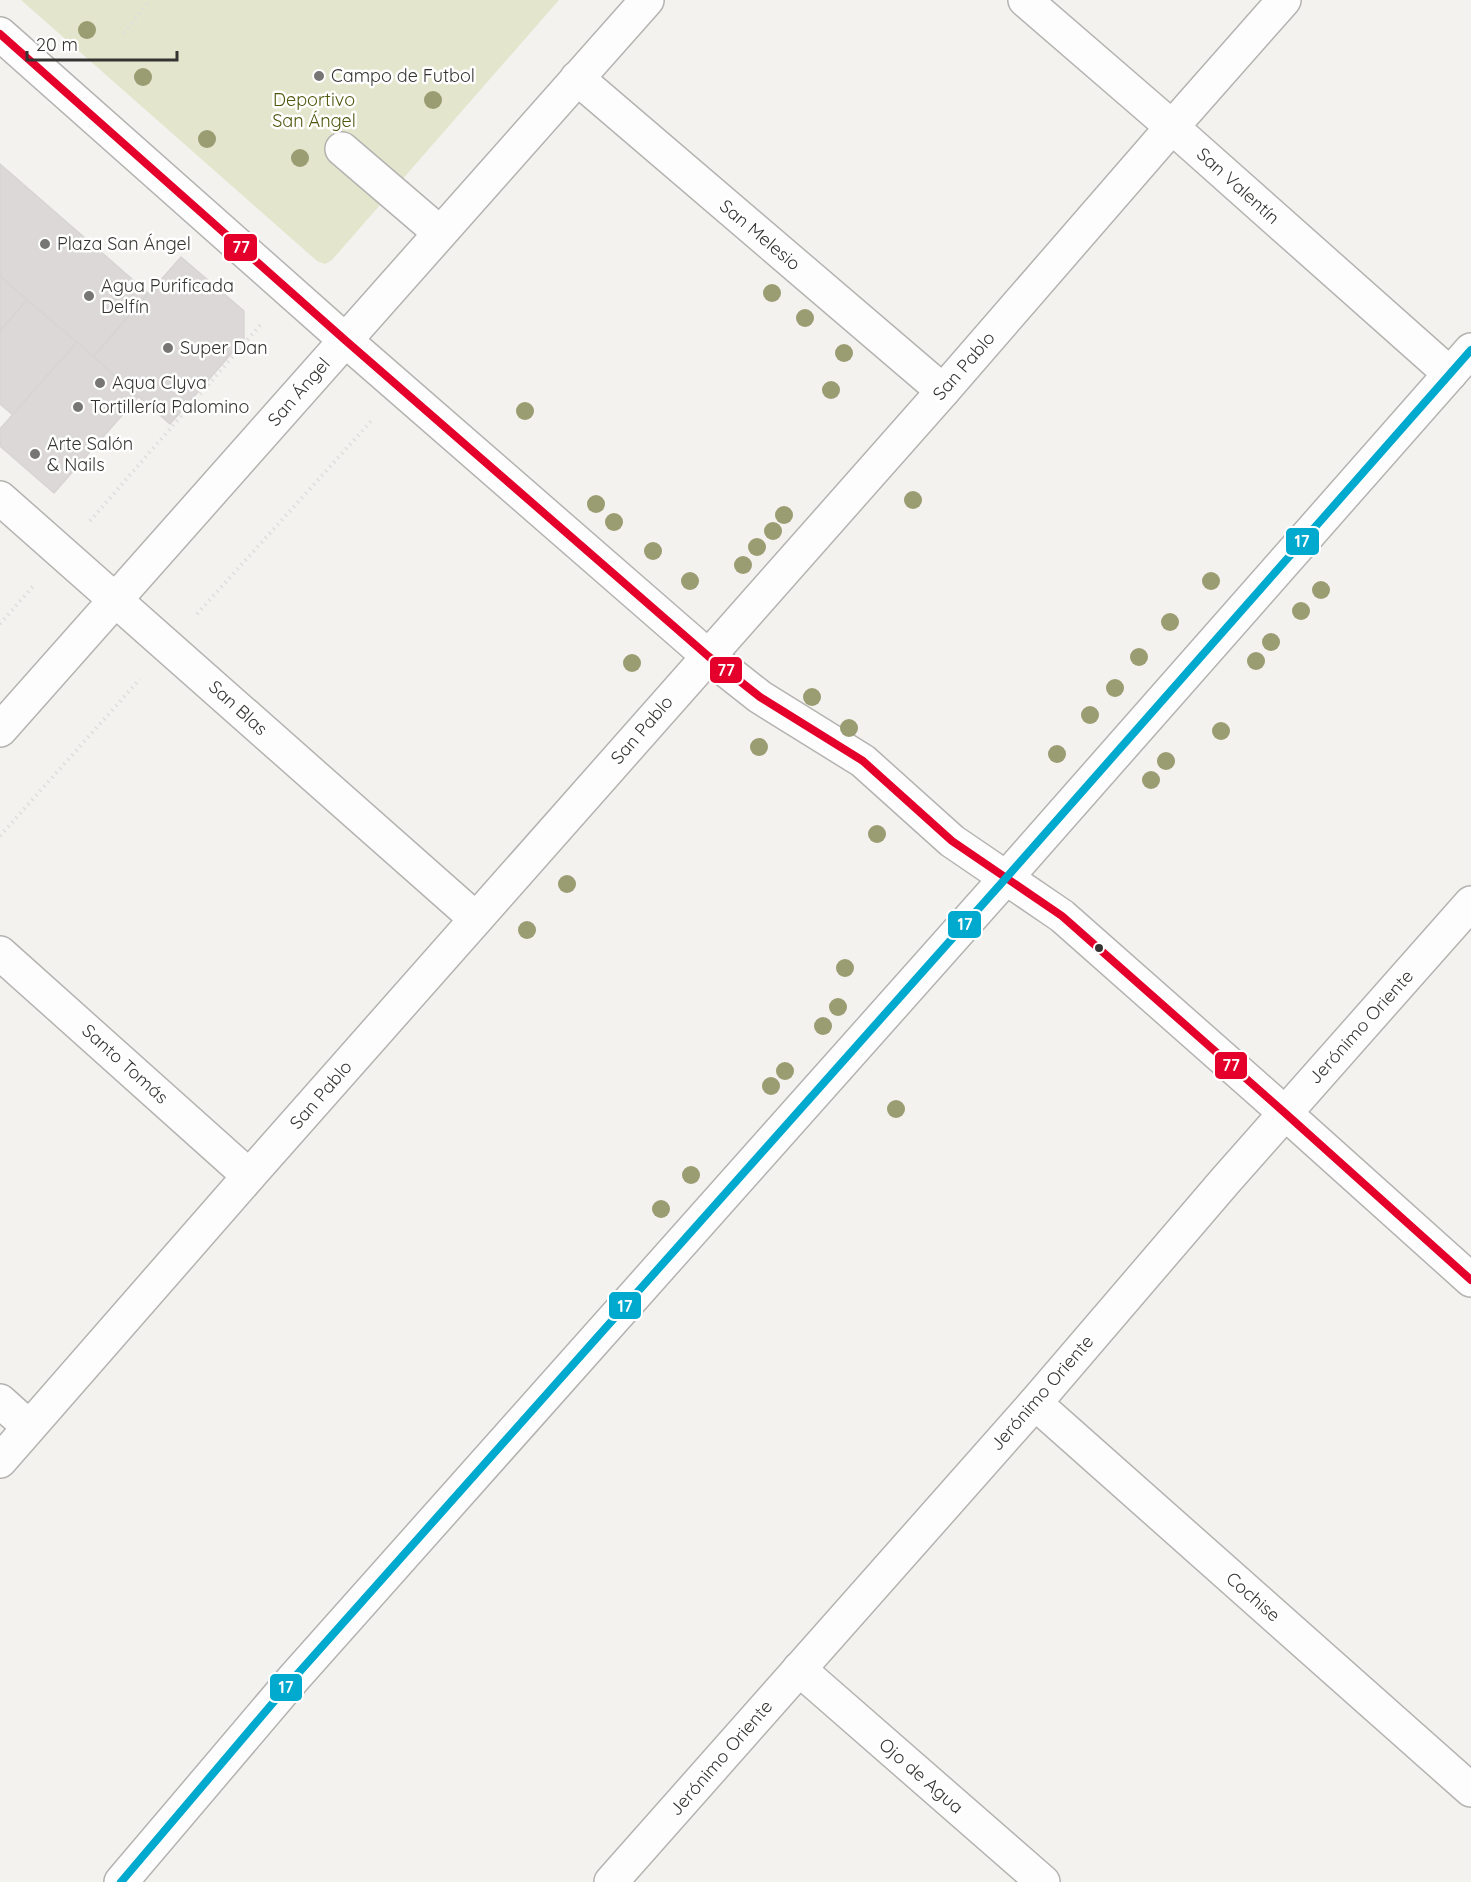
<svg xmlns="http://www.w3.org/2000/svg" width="1471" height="1882" font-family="Quicksand,sans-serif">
  <rect width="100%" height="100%" fill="#f4f2ef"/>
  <path fill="#e3e6cc" d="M21 0H559L332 260 325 264 317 261Z"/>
  <g fill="#dbd8d7" stroke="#d7d5d4" stroke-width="1.5">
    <path d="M0 164 148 293 93 357 0 276Z"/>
    <path d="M181 257 244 311V339L170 424 93 357Z"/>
    <path d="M0 276 27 300 0 331Z"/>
    <path d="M27 300 77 342 13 415 0 404V331Z"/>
    <path d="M77 342 138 397 54 493 0 446V429Z"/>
  </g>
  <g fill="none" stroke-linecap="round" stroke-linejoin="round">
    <g stroke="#b4b3b1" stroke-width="36">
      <g id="minor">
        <path d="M1025 0 1172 127 1450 374"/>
        <path d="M0 34 345 340 708 656 760 697 863 761 952 841 1062 916 1285 1113 1471 1280"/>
        <path d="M577 78 943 391"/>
        <path d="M342 149 440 233"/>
        <path d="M0 498 476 919"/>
        <path d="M0 730 647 0"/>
        <path d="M0 953 249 1176"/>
        <path d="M0 1401 29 1427"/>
        <path d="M1035 1403 1471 1790"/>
        <path d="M0 1461 249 1176 943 391 1172 127 1284 0"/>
        <path d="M799 1669 1043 1882"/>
        <path d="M121 1882 294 1678 1006 878 1471 350"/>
        <path d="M611 1882 1035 1403 1226 1180 1471 903"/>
      </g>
    </g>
    <g stroke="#dededd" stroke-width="4" stroke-dasharray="1.5 4.5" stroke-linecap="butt">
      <path d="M124 33 148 3"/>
      <path d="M90 521 262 323"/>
      <path d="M197 614 373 419"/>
      <path d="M0 624 34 585"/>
      <path d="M0 836 140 679"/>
    </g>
    <use href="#minor" stroke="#fdfdfd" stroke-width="33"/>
    <g stroke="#fff" stroke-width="12">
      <path id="bus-1" d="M0 34 345 340 708 656 760 697 863 761 952 841 1062 916 1285 1113 1471 1280"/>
    </g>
    <g stroke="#fff" stroke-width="12">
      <path id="bus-2" d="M121 1882 294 1678 1006 878 1471 350"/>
    </g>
    <use href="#bus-1" stroke="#e4002b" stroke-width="8"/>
    <use href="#bus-2" stroke="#00a9ce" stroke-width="8"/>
  </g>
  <g fill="#9a9c72">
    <circle cx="87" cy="30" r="9"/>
    <circle cx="143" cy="77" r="9"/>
    <circle cx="433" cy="100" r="9"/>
    <circle cx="207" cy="139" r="9"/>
    <circle cx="300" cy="158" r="9"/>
    <circle cx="772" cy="293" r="9"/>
    <circle cx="805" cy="318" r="9"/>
    <circle cx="844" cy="353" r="9"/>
    <circle cx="831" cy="390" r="9"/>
    <circle cx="525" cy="411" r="9"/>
    <circle cx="913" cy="500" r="9"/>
    <circle cx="596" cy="504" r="9"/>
    <circle cx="784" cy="515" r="9"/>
    <circle cx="614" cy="522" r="9"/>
    <circle cx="773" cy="531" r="9"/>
    <circle cx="757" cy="547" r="9"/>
    <circle cx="653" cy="551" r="9"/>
    <circle cx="743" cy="565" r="9"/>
    <circle cx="690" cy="581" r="9"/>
    <circle cx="1211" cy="581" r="9"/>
    <circle cx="1321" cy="590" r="9"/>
    <circle cx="1301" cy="611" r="9"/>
    <circle cx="1170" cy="622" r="9"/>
    <circle cx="1271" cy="642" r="9"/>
    <circle cx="1139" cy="657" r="9"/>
    <circle cx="1256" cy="661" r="9"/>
    <circle cx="632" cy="663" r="9"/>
    <circle cx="1115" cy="688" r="9"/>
    <circle cx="812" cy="697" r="9"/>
    <circle cx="1090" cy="715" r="9"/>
    <circle cx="849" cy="728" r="9"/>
    <circle cx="1221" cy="731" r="9"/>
    <circle cx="759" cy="747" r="9"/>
    <circle cx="1057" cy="754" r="9"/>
    <circle cx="1166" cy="761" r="9"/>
    <circle cx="1151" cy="780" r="9"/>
    <circle cx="877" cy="834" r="9"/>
    <circle cx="567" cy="884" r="9"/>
    <circle cx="527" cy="930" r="9"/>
    <circle cx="845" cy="968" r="9"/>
    <circle cx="838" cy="1007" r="9"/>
    <circle cx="823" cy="1026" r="9"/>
    <circle cx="785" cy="1071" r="9"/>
    <circle cx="771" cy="1086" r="9"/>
    <circle cx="896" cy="1109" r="9"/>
    <circle cx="691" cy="1175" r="9"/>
    <circle cx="661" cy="1209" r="9"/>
  </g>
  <g fill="#787674" stroke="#fff" stroke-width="2">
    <circle cx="319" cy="76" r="6"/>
    <circle cx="45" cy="244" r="6"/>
    <circle cx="89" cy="296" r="6"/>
    <circle cx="168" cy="348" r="6"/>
    <circle cx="100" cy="383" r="6"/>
    <circle cx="78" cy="407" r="6"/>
    <circle cx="35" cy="454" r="6"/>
  </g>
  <circle fill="#353432" stroke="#fff" stroke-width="2" cx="1099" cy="948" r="5"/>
  <g text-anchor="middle" stroke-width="5" stroke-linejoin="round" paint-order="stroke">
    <g font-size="18" fill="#353432" stroke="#fff" text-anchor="start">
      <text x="331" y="82">Campo de Futbol</text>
      <text x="57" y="250">Plaza San Ángel</text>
      <text x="101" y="292">Agua Purificada<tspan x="101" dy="21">Delfín</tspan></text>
      <text x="180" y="354">Super Dan</text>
      <text x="112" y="389">Aqua Clyva</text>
      <text x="90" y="413">Tortillería Palomino</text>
      <text x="47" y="450">Arte Salón<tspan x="47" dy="21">&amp; Nails</tspan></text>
    </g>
    <g font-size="18" fill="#50560c" stroke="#fff">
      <text x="314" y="106">Deportivo<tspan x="314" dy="21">San Ángel</tspan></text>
    </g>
    <g font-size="18" fill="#353432" stroke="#fff">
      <text transform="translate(1238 186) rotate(42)" y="6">San Valentín</text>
      <text transform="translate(760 235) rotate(40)" y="6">San Melesio</text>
      <text transform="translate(964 366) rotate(-49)" y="6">San Pablo</text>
      <text transform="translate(299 392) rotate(-49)" y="6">San Ángel</text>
      <text transform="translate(238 708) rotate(42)" y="6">San Blas</text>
      <text transform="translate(642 730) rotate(-49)" y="6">San Pablo</text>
      <text transform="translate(1361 1027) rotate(-48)" y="6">Jerónimo Oriente</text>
      <text transform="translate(125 1064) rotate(42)" y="6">Santo Tomás</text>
      <text transform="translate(321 1095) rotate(-49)" y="6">San Pablo</text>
      <text transform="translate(1042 1393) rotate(-49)" y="6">Jerónimo Oriente</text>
      <text transform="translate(1253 1597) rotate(41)" y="6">Cochise</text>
      <text transform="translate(721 1758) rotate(-49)" y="6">Jerónimo Oriente</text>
      <text transform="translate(921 1776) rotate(41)" y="6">Ojo de Agua</text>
    </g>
  </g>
  <g stroke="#fff" stroke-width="2">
    <rect x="223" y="233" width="35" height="29" rx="6" fill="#e4002b"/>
    <rect x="1285" y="527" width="35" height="29" rx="6" fill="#00a9ce"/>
    <rect x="709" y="656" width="34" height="28" rx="6" fill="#e4002b"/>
    <rect x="947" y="910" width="35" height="29" rx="6" fill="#00a9ce"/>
    <rect x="1214" y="1051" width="34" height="29" rx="6" fill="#e4002b"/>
    <rect x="608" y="1291" width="34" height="29" rx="6" fill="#00a9ce"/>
    <rect x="269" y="1673" width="34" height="29" rx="6" fill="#00a9ce"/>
  </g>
  <g font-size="16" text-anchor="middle" font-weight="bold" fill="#fff">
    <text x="241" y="253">77</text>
    <text x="1302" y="547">17</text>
    <text x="726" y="676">77</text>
    <text x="965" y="930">17</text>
    <text x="1231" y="1071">77</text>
    <text x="625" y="1312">17</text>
    <text x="286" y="1693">17</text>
  </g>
  <path d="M27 51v9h150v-9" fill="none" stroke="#353432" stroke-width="3"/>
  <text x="36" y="51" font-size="18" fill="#353432" stroke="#ffffff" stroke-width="4.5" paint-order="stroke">20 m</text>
</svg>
